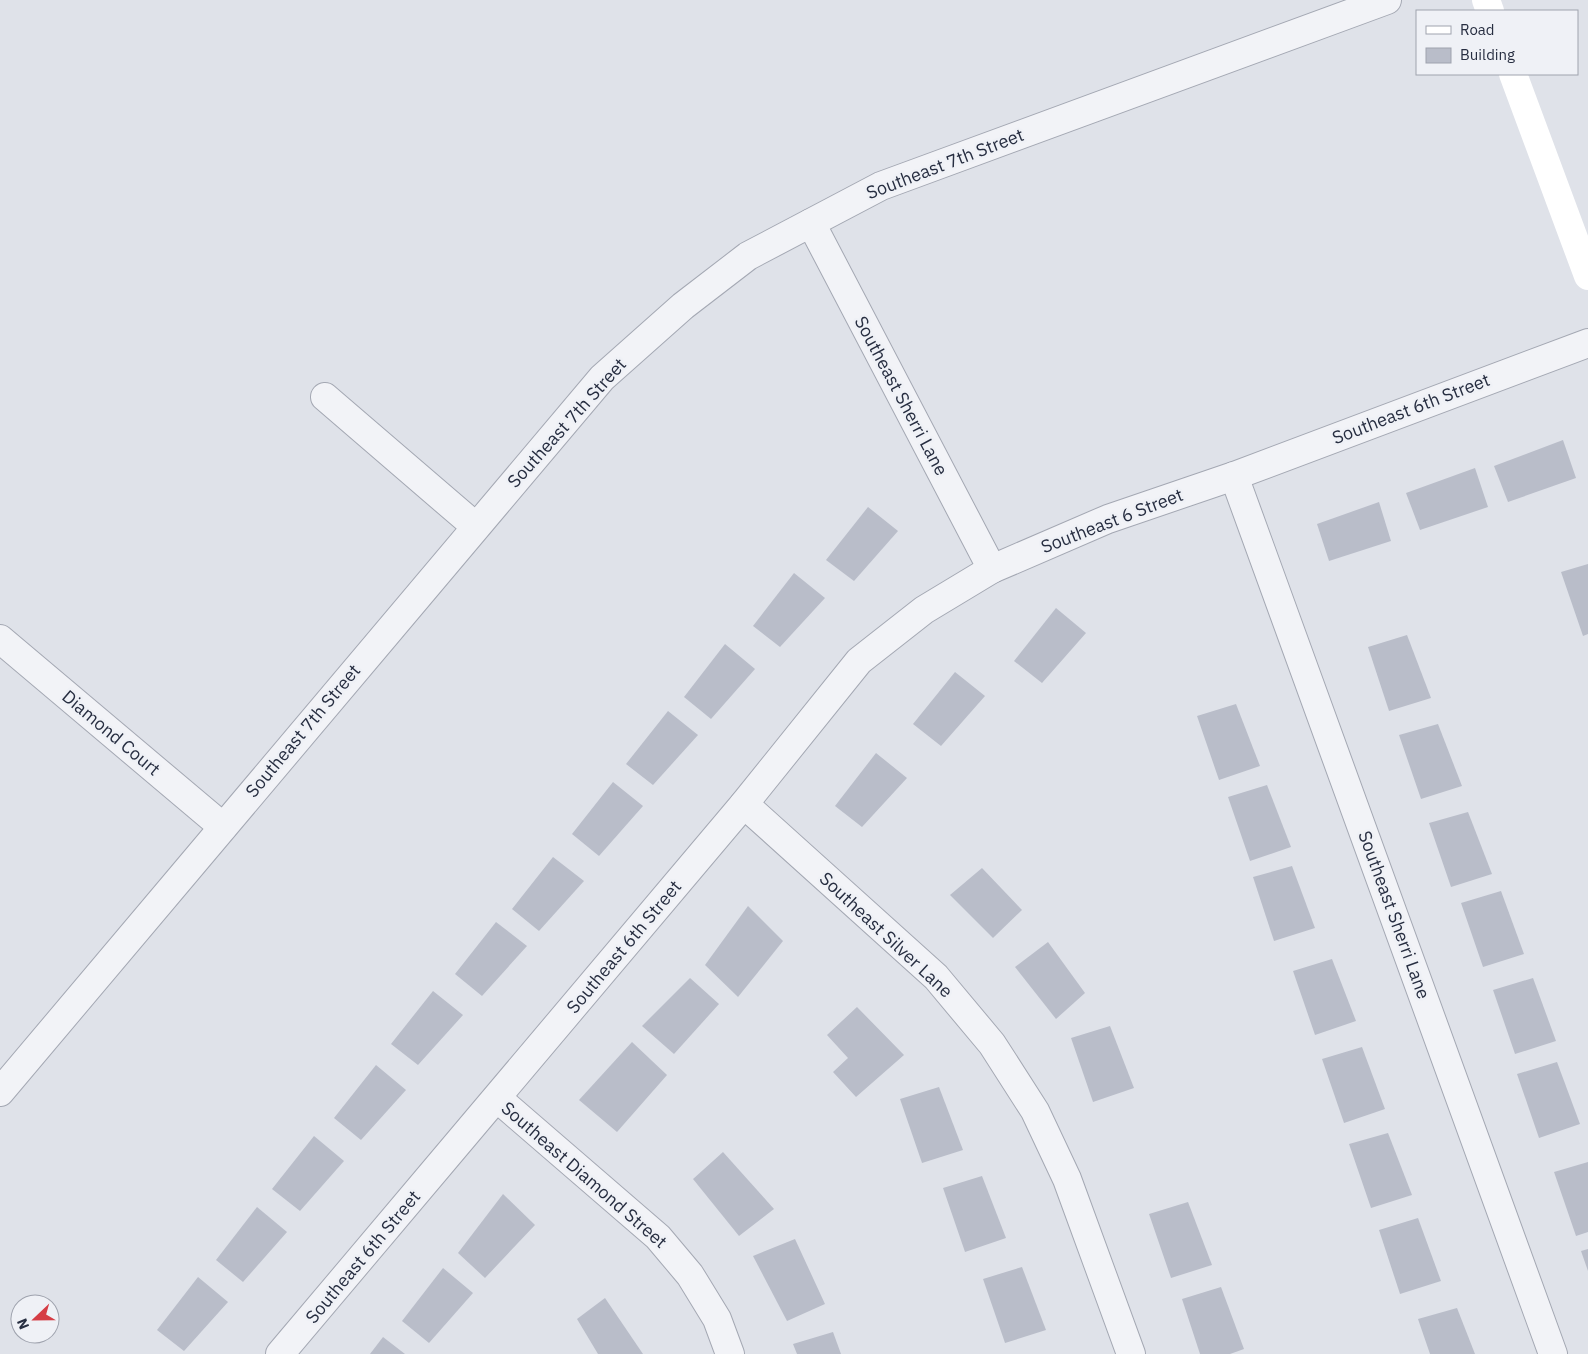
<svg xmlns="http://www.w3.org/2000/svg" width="1588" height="1354" font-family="'IBM Plex Sans',sans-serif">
  <rect width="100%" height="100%" fill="#dfe2e9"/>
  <g fill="#b9bdc9">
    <path d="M1563 440 1576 478 1508 502 1494 466Z"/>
    <path d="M1475 468 1488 507 1420 530 1406 493Z"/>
    <path d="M1379 502 1391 541 1329 561 1317 524Z"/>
    <path d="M868 507 898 531 854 581 826 560Z"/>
    <path d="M1588 564V634L1583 636 1561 572Z"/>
    <path d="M794 573 825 598 780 647 753 626Z"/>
    <path d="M1056 608 1086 633 1042 683 1014 661Z"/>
    <path d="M1407 635 1431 698 1389 711 1368 647Z"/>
    <path d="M725 644 755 669 711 719 684 697Z"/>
    <path d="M955 672 985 696 941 746 913 724Z"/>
    <path d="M1236 704 1260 766 1219 780 1197 716Z"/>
    <path d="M668 711 698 735 653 785 626 764Z"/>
    <path d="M1438 724 1462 786 1421 799 1399 735Z"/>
    <path d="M876 753 907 778 862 827 835 806Z"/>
    <path d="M613 782 643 806 599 856 572 834Z"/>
    <path d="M1267 785 1291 847 1250 861 1228 797Z"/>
    <path d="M1468 812 1492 874 1451 887 1429 823Z"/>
    <path d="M553 857 584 881 539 931 512 909Z"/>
    <path d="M1292 866 1315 928 1274 941 1253 877Z"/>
    <path d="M982 868 1022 910 993 938 950 895Z"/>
    <path d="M1501 891 1524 954 1483 967 1461 903Z"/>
    <path d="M748 906 783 941 738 997 705 965Z"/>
    <path d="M496 922 527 946 482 996 455 974Z"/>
    <path d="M1048 942 1085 993 1056 1019 1015 967Z"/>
    <path d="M1332 959 1356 1021 1315 1035 1293 971Z"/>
    <path d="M690 978 719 1004 674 1054 642 1026Z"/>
    <path d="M1533 978 1556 1041 1515 1054 1493 990Z"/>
    <path d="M433 991 463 1015 418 1065 391 1044Z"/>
    <path d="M857 1007 904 1055 856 1097 833 1072 848 1058 827 1035Z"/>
    <path d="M1110 1026 1134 1088 1093 1102 1071 1038Z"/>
    <path d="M632 1042 667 1075 617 1132 579 1100Z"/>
    <path d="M1362 1047 1385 1109 1344 1123 1322 1059Z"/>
    <path d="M1557 1062 1580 1124 1539 1138 1517 1074Z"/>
    <path d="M376 1065 406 1090 361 1140 334 1118Z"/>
    <path d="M939 1087 963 1150 922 1163 900 1099Z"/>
    <path d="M1388 1133 1412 1195 1371 1208 1349 1144Z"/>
    <path d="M314 1136 344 1161 300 1211 272 1189Z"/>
    <path d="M723 1152 774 1209 739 1236 693 1179Z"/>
    <path d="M1588 1162V1232L1576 1236 1554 1172Z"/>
    <path d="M982 1176 1006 1238 965 1252 943 1188Z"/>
    <path d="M503 1194 535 1225 485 1278 458 1253Z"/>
    <path d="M1188 1202 1212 1265 1171 1278 1149 1214Z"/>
    <path d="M257 1207 287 1232 243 1282 216 1260Z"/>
    <path d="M1418 1218 1441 1281 1400 1294 1379 1230Z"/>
    <path d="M795 1239 825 1304 787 1321 753 1256Z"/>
    <path d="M1588 1249V1271L1581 1251Z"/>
    <path d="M1022 1267 1046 1330 1005 1343 983 1279Z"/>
    <path d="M443 1268 473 1293 429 1343 402 1321Z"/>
    <path d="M198 1277 228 1302 184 1351 157 1330Z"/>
    <path d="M1221 1287 1244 1349 1230 1354H1200L1182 1299Z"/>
    <path d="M605 1298 643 1354H598L577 1319Z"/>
    <path d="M1457 1308 1475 1354H1430L1418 1319Z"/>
    <path d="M833 1332 841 1354H797L793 1344Z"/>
    <path d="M383 1337 405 1354H370Z"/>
  </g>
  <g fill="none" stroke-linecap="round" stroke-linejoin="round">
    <g stroke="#a4a8b3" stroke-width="30">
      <g id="street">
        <path d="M811 223 992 569"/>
        <path d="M325 397 475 526"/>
        <path d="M1234 476 1553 1354"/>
        <path d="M0 639 223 827"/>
        <path d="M744 804 936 977 992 1044 1035 1111 1067 1179 1131 1354"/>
        <path d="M0 1092 602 378 683 306 748 256 881 186 1387 0"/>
        <path d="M497 1098 658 1237 690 1275 717 1319 730 1354"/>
        <path d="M280 1354 744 804 859 661 924 610 992 569 1108 519 1234 476 1588 343"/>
      </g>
    </g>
    <use href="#street" stroke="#f2f3f7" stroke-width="28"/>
    <g stroke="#fff" stroke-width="28">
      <path d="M1486 0 1490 11"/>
      <path d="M1513 74 1588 276"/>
    </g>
  </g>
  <g text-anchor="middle" stroke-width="5" stroke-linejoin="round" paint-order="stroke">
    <g font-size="18" fill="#272e41" stroke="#eff1f6">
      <text transform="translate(945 164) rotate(-21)" y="6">Southeast 7th Street</text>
      <text transform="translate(901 396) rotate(62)" y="6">Southeast Sherri Lane</text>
      <text transform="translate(1411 409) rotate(-21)" y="6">Southeast 6th Street</text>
      <text transform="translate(567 423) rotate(-48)" y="6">Southeast 7th Street</text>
      <text transform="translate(1112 521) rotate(-21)" y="6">Southeast 6 Street</text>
      <text transform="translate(303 731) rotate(-50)" y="6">Southeast 7th Street</text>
      <text transform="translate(111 733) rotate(40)" y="6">Diamond Court</text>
      <text transform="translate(1394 915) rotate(70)" y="6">Southeast Sherri Lane</text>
      <text transform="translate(886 935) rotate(43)" y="6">Southeast Silver Lane</text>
      <text transform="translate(624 947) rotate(-50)" y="6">Southeast 6th Street</text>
      <text transform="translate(584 1175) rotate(41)" y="6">Southeast Diamond Street</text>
      <text transform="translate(363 1257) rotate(-50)" y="6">Southeast 6th Street</text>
    </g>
  </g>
  <rect x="1416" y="10" width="162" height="65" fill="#eff1f6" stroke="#9fa3ae"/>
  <rect x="1426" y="26" width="25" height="8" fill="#ffffff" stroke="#9fa3ae"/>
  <text x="1460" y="35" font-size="15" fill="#272e41">Road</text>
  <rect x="1426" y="48" width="25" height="15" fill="#b9bdc9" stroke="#9fa3ae"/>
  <text x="1460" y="60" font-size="15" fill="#272e41">Building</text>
  <g transform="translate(35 1319) rotate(248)"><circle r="24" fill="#eff1f6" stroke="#9fa3ae"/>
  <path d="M0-4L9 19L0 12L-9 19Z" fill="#d53d45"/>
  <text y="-8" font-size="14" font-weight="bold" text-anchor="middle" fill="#272e41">N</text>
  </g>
</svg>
